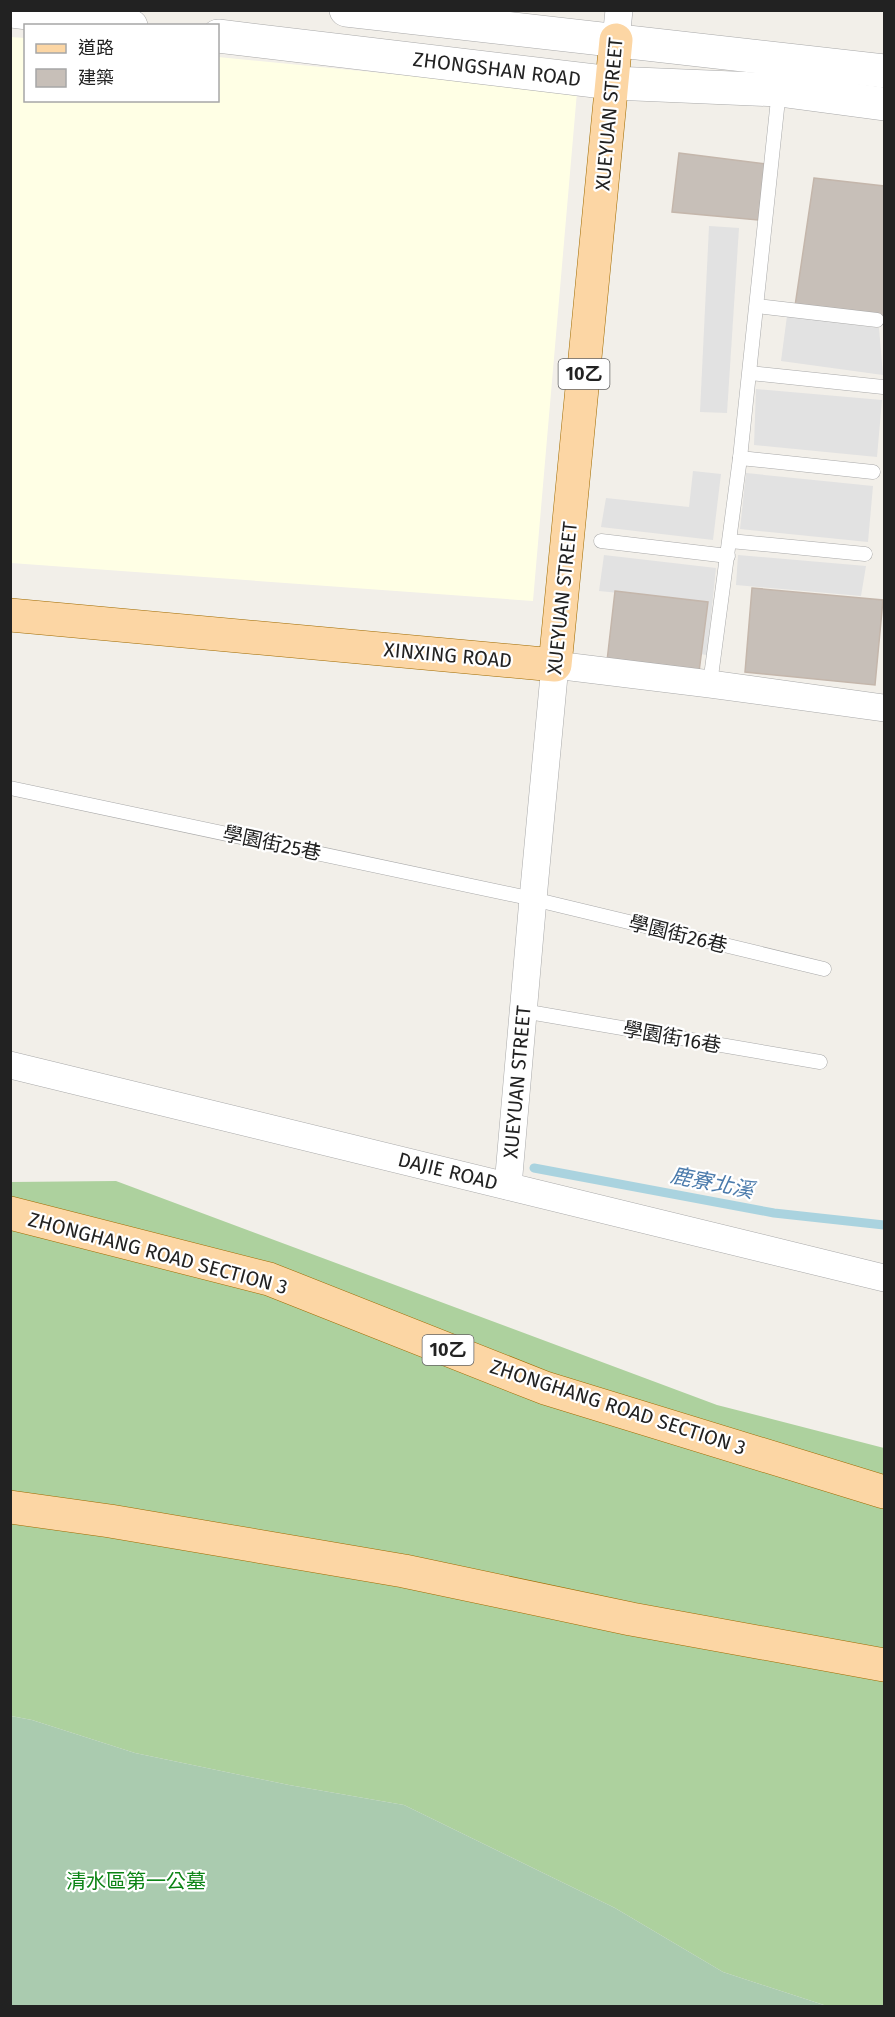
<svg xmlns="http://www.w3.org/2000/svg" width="895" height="2017" font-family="'Fira Sans','Noto Sans TC',sans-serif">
  <rect width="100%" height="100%" fill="#f2efe9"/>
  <path fill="#ffffe5" d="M10 37 25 38 26 100H218V57L577 92 533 601 11 563Z"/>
  <path fill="#add19e" d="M116 1181 717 1405 884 1448V2006H827L723 1972 615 1908 404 1805 289 1785 135 1753 32 1720 11 1716V1182Z"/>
  <path fill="#aacbaf" d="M11 1716 32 1720 135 1753 289 1785 404 1805 615 1908 723 1972 827 2006H11Z"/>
  <g fill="#e2e2e2">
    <path d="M709 226 739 228 727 413 700 412Z"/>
    <path d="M787 316 879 328 883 375 781 361Z"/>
    <path d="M756 389 882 400 877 457 754 445Z"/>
    <path d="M693 471 721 474 713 540 601 527 606 498 689 507Z"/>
    <path d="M746 473 873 486 868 542 740 529Z"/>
    <path d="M604 555 716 568 707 655 683 652 688 600 599 591Z"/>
    <path d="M738 555 866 566 861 596 736 585Z"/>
  </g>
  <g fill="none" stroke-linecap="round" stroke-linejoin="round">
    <path stroke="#aad3df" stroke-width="9" d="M534 1168 774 1213 884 1225"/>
  </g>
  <g fill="#c7bfb8" stroke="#c4b6ab" stroke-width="1.5">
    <path d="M679 153 766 164 758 220 672 212Z"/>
    <path d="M814 178 884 186V316L795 306Z"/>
    <path d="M752 588 883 600 875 685 745 672Z"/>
    <path d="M615 591 708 602 699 672 607 661Z"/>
  </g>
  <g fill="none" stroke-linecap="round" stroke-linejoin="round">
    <g stroke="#a9a9a9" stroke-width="15">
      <g id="service">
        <path d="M757 306 877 320"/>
        <path d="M750 373 883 387"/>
        <path d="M740 458 873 472"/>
        <path d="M601 541 728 556"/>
        <path d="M730 541 865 554"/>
        <path d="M710 684 740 458 779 90"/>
        <path d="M10 788 533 899 824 969"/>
        <path d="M523 1011 820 1062"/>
      </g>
    </g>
    <g stroke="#a9a9a9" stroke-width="28">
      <g id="minor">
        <path d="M616 40 619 10"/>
        <path d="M10 1065 884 1278"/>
        <path d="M508 1186 533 899 555 665 710 684 884 708"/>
      </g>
    </g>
    <g stroke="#a9a9a9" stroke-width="34">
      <g id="tertiary">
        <path d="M346 10 884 71"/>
        <path d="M10 11 131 26"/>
        <path d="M218 36 612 83 779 90 884 104"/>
      </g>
    </g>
    <g stroke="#a06b00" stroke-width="34">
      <g id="primary">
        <path d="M10 615 555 665 616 40"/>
        <path d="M10 1213 269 1279 545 1388 884 1492"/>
        <path d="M10 1507 110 1521 404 1571 631 1619 884 1665"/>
      </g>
    </g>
    <use href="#service" stroke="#fff" stroke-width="14"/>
    <use href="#minor" stroke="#fff" stroke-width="27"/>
    <use href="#tertiary" stroke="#fff" stroke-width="33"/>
    <use href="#primary" stroke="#fcd6a4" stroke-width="33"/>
  </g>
  <g text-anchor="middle" stroke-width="4.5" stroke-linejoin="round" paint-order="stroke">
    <g fill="#fff" stroke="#646464" stroke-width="1.5">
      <rect x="558.5" y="359" width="51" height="30" rx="4.5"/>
      <rect x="422.5" y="1335" width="51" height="30" rx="4.5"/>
    </g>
    <g font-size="18" font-weight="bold" fill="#222">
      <text x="584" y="380">10乙</text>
      <text x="448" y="1356">10乙</text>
    </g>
    <g font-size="20" fill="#222" stroke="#fff">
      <text transform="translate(497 69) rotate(7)" y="7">ZHONGSHAN ROAD</text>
      <text transform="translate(609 114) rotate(-85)" y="7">XUEYUAN STREET</text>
      <text transform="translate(562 598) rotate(-84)" y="7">XUEYUAN STREET</text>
      <text transform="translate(448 655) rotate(5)" y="7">XINXING ROAD</text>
      <text transform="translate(272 843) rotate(12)" y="7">學園街25巷</text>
      <text transform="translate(678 934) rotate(14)" y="7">學園街26巷</text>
      <text transform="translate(672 1037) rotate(10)" y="7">學園街16巷</text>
      <text transform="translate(517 1082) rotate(-85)" y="7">XUEYUAN STREET</text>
      <text transform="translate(448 1171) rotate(14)" y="7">DAJIE ROAD</text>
      <text transform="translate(158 1253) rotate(15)" y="7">ZHONGHANG ROAD SECTION 3</text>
      <text transform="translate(618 1407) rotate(18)" y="7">ZHONGHANG ROAD SECTION 3</text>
    </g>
    <g font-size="20" fill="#0c8416" stroke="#fff">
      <text x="136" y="1888">清水區第一公墓</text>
    </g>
    <g font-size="21" font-style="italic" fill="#4a7aab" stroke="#fff">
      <text transform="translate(712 1183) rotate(11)" y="7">鹿寮北溪</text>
    </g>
  </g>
  <rect width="895" height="2017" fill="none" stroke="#222222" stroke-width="24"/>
  <rect x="24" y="24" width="195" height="78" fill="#ffffff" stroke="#a7a7a7" stroke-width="1.5"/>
  <rect x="36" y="44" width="30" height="9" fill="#fcd6a4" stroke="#a7a7a7" stroke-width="1.5"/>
  <text x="78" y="54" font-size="18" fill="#222222">道路</text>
  <rect x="36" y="69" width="30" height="18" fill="#c7bfb8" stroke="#a7a7a7" stroke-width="1.5"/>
  <text x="78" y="84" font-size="18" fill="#222222">建築</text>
</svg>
